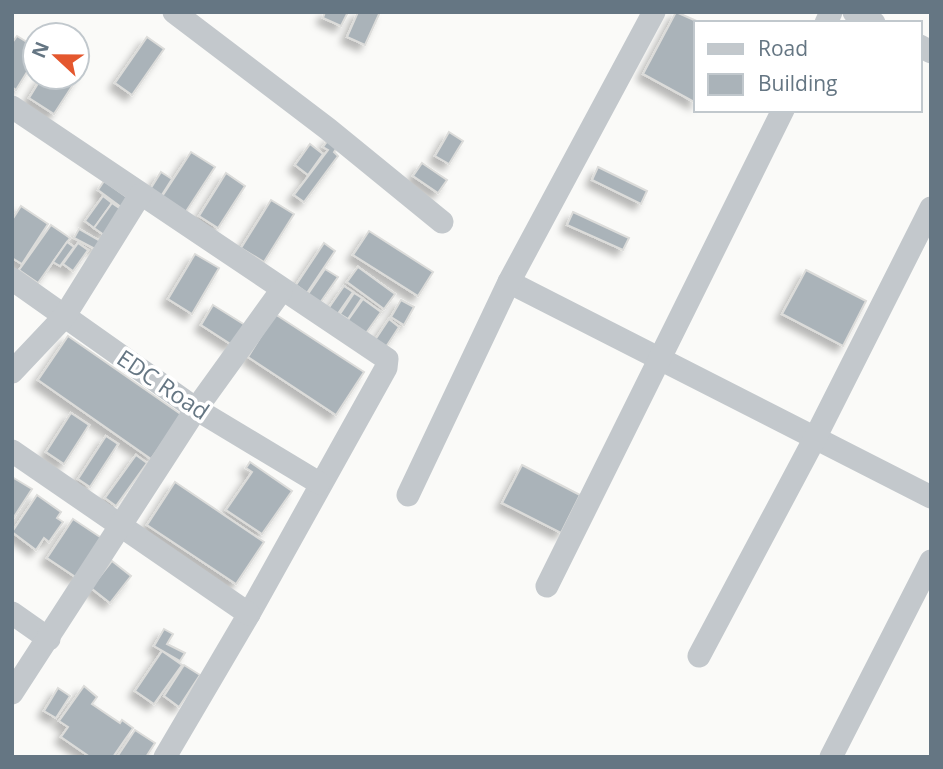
<svg xmlns="http://www.w3.org/2000/svg" width="943" height="769" font-family="'Open Sans',sans-serif">
  <defs>
    <filter id="shadow"><feDropShadow dx="-6" dy="6" stdDeviation="3.5" flood-color="#0004"/></filter>
  </defs>
  <rect width="100%" height="100%" fill="#fafaf8"/>
  <g fill="#aab3b9" stroke="#dcdcda" stroke-width="2" filter="url(#shadow)">
    <path d="M325 12H348L341 26 323 18Z"/>
    <path d="M358 12H380L365 45 347 37Z"/>
    <path d="M676 12 701 23H696V103L643 74Z"/>
    <path d="M17 36 35 47V59L16 90 12 87V43Z"/>
    <path d="M147 37 164 49 132 95 115 83Z"/>
    <path d="M77 67 82 71 54 114 29 98 42 77H77Z"/>
    <path d="M449 132 463 141 449 164 435 156Z"/>
    <path d="M331 136 340 143 334 152 338 156 304 202 294 195 328 150 323 147Z"/>
    <path d="M310 144 323 154 308 175 295 165Z"/>
    <path d="M191 152 215 167 185 213 161 198Z"/>
    <path d="M422 163 447 180 438 193 413 176Z"/>
    <path d="M598 167 647 191 641 204 592 180Z"/>
    <path d="M161 172 172 179 160 198 149 191Z"/>
    <path d="M226 173 245 186 218 228 199 216Z"/>
    <path d="M104 181 128 198 121 207 98 190Z"/>
    <path d="M103 196 112 203 94 228 85 221Z"/>
    <path d="M271 200 294 214 264 262 241 248Z"/>
    <path d="M112 203 122 210 104 235 94 228Z"/>
    <path d="M21 206 48 224 22 264 12 258V220Z"/>
    <path d="M573 212 629 238 623 250 567 225Z"/>
    <path d="M51 225 70 238 38 283 19 270Z"/>
    <path d="M79 229 100 241 95 249 74 238Z"/>
    <path d="M369 231 433 272 418 296 353 255Z"/>
    <path d="M67 242 74 247 60 266 53 262Z"/>
    <path d="M78 243 88 250 73 271 63 264Z"/>
    <path d="M324 243 335 251 307 293 296 285Z"/>
    <path d="M195 254 219 268 192 314 168 299Z"/>
    <path d="M358 267 395 294 384 309 347 282Z"/>
    <path d="M325 269 338 277 320 303 308 294Z"/>
    <path d="M806 270 866 301 843 346 782 314Z"/>
    <path d="M344 286 353 292 337 315 328 309Z"/>
    <path d="M354 293 362 298 348 319 340 314Z"/>
    <path d="M363 299 381 312 364 336 346 323Z"/>
    <path d="M401 300 414 307 404 325 391 317Z"/>
    <path d="M213 305 245 325 232 345 201 325Z"/>
    <path d="M275 314 364 372 336 415 248 357Z"/>
    <path d="M389 319 399 327 384 350 373 343Z"/>
    <path d="M68 336 182 415 151 459 38 380Z"/>
    <path d="M71 413 89 425 64 464 46 452Z"/>
    <path d="M106 436 118 444 90 487 78 479Z"/>
    <path d="M136 455 147 463 116 506 105 498Z"/>
    <path d="M250 462 292 491 262 534 226 510 252 472 246 468Z"/>
    <path d="M522 465 580 495 561 533 502 503Z"/>
    <path d="M12 477 32 489 12 520Z"/>
    <path d="M175 482 264 542 236 584 147 525Z"/>
    <path d="M37 495 61 512 57 518 63 522 49 542 44 538 36 550 12 532Z"/>
    <path d="M73 519 103 539 77 578 47 558Z"/>
    <path d="M112 561 131 576 110 603 91 588Z"/>
    <path d="M164 629 173 634 167 644 185 653 180 661 154 646Z"/>
    <path d="M162 651 182 665 154 704 135 691Z"/>
    <path d="M184 665 200 675 179 707 164 696Z"/>
    <path d="M84 686 97 697 92 704 120 723 122 720 133 728 113 757H90L61 737 68 727 59 721Z"/>
    <path d="M58 688 70 696 56 718 44 711Z"/>
    <path d="M135 730 155 743 146 757H117Z"/>
  </g>
  <g fill="none" stroke-linecap="round" stroke-linejoin="round">
    <g stroke="#c3c8cc" stroke-width="23">
      <path d="M174 12 328 129 442 222"/>
      <path d="M854 12 874 23"/>
      <path d="M826 23 831 12"/>
      <path d="M920 46 931 52"/>
      <path d="M12 107 387 359 386 368 249 614 165 757"/>
      <path d="M12 279 196 409 319 483"/>
      <path d="M509 282 931 497"/>
      <path d="M12 372 64 317 140 195"/>
      <path d="M12 451 249 614"/>
      <path d="M408 495 509 282 654 12"/>
      <path d="M547 586 783 110"/>
      <path d="M12 613 49 639"/>
      <path d="M699 656 815 438 931 208"/>
      <path d="M12 693 196 409 281 291"/>
      <path d="M831 757 931 561"/>
    </g>
  </g>
  <g text-anchor="middle" stroke-width="7" stroke-linejoin="round" paint-order="stroke">
    <g font-size="23" fill="#657683" stroke="#fff">
      <text transform="translate(163 385) rotate(34)" y="8">EDC Road</text>
    </g>
  </g>
  <rect width="943" height="769" fill="none" stroke="#657683" stroke-width="28"/>
  <rect x="694" y="21" width="228" height="91" fill="#ffffff" stroke="#c1c8cd" stroke-width="2"/>
  <rect x="708" y="44" width="35" height="10" fill="#c3c8cc" stroke="#c1c8cd" stroke-width="2"/>
  <text x="758" y="56" font-size="21" fill="#657683">Road</text>
  <rect x="708" y="74" width="35" height="21" fill="#aab3b9" stroke="#c1c8cd" stroke-width="2"/>
  <text x="758" y="91" font-size="21" fill="#657683">Building</text>
  <g transform="translate(56 56) rotate(292)"><circle r="33" fill="#ffffff" stroke="#c1c8cd" stroke-width="2"/>
  <path d="M0-5L12 26L0 18L-12 26Z" fill="#e4572e"/>
  <text y="-10" font-size="19" font-weight="bold" text-anchor="middle" fill="#657683">N</text>
  </g>
</svg>
